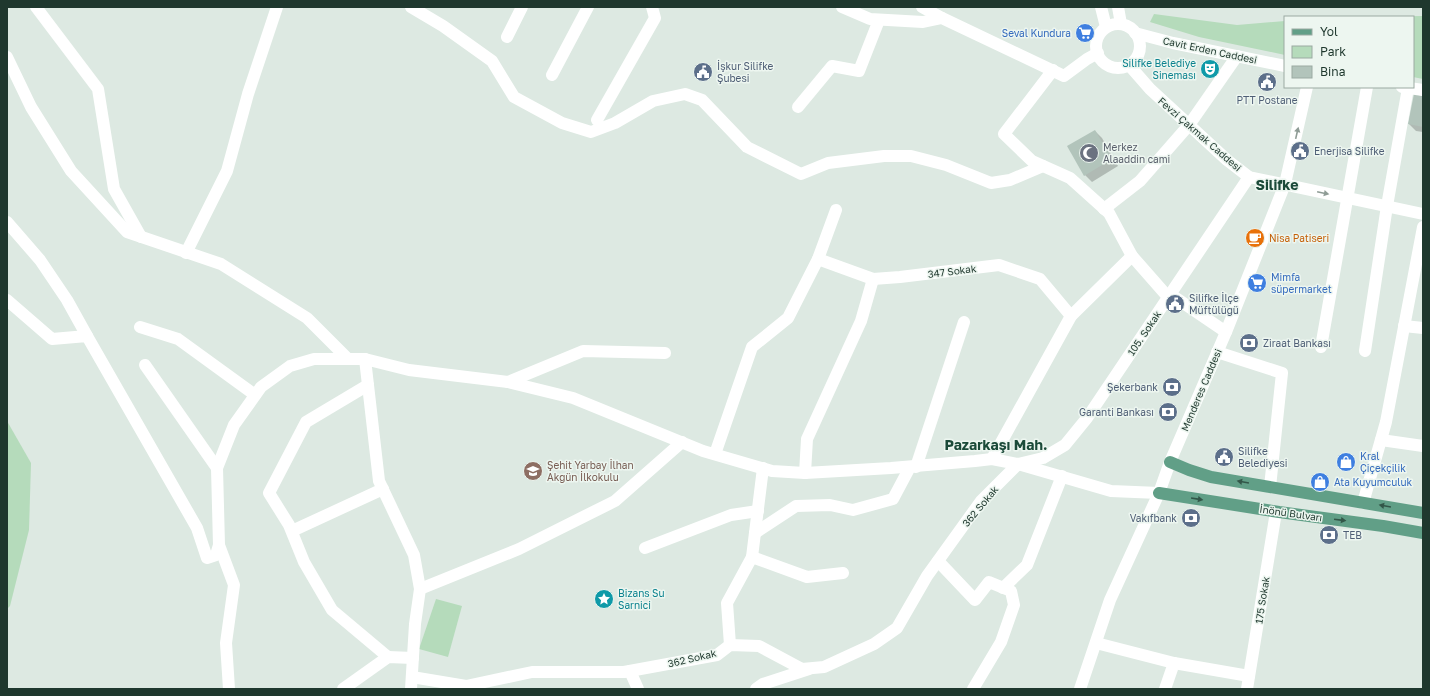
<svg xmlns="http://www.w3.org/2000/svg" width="1430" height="696" font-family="'Golos Text',sans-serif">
  <rect width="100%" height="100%" fill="#dde9e2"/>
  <g fill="#b5dbbb">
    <path d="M1154 14 1237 25 1285 21V55L1199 37 1150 22Z"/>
    <path d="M1423 16V79L1413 77V17H1329Z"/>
    <path d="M7 421 31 463 29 530 10 606 7 609Z"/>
    <path d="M436 599 462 606 448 657 419 649Z"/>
  </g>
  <path fill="#83cdd0" d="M1171 7H1390L1171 8Z"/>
  <g fill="#0003">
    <path d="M1423 97V132L1416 131 1409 124Z"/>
    <path d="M1095 131 1102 138 1118 166 1092 182 1085 175Z"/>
  </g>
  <g fill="#b2c4bb">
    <path d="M1414 94 1423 96V127L1408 124Z"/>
    <path d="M1095 130 1112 159 1084 176 1067 146Z"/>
  </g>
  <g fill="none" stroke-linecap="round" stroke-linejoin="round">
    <g stroke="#fff" stroke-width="12">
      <path d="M36 7 98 89 114 189 141 237"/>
      <path d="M411 7 443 26 492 61 514 97 562 123 591 132 615 123 653 101 685 94 702 100 747 147 801 174 828 163 884 156H911L946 165 991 183 1010 180 1043 166"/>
      <path d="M842 7 870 19 923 22 942 18 1064 76 1087 59 1098 53"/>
      <path d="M922 7 942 18"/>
      <path d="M1101 7 1106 27"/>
      <path d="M1118 7 1121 24"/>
      <circle cx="1118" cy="46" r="22"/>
      <path d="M1135 33 1173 43 1285 66"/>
      <path d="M507 37 522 7"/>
      <path d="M7 57 31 107 71 171 127 232 221 264 307 318 348 359"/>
      <path d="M1129 65 1150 89 1227 160 1249 177 1423 214"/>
      <path d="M1053 70 1004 134 1032 161 1070 178 1109 213 1132 256 1168 297"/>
      <path d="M552 75 588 7"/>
      <path d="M1402 87 1423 90"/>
      <path d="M798 107 832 66 859 71 879 20"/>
      <path d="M597 120 655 18 652 7"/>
      <path d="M1104 209 1140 181 1189 125 1237 56"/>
      <path d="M7 222 40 260 67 300 87 336"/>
      <path d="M186 253 227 171 248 94 277 7"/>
      <path d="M818 259 873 279 900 277 999 265 1040 279 1071 316"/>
      <path d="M1170 294 1226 332"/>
      <path d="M7 300 52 339 87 336 197 528 207 558 216 555 219 545 217 468 234 425 261 387 290 366 314 359H365L409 370 508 382 573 398 703 451 772 471 805 473 891 468 975 461 992 459 1018 464 1111 491 1159 493"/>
      <path d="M1404 326 1423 328"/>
      <path d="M140 327 178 339 255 395"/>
      <path d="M1321 347 1367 87"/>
      <path d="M1365 351 1387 206 1408 88"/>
      <path d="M1217 352 1282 373 1270 487"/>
      <path d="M365 359 379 481 414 555 420 589 415 624 411 689"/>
      <path d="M145 365 217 468"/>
      <path d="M508 382 583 351 665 353"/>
      <path d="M368 385 306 422 269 493 289 525 304 562 332 610 388 657"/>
      <path d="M1381 440 1423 446"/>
      <path d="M715 454 752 347 788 318 818 259 836 210"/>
      <path d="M992 459 1071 316 1132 256"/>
      <path d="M916 467 964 322"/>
      <path d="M805 473 807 439 861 321 873 279"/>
      <path d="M1363 503 1386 422 1423 227"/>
      <path d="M292 531 383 489"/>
      <path d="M755 533 796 506 830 505 853 510 893 499 910 467"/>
      <path d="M219 545 234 585 226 643 229 689"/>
      <path d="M645 548 731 515 758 511"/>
      <path d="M752 557 807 577 843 573"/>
      <path d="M938 561 975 600 989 582 1011 591 1014 605 1001 642 973 689"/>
      <path d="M1003 588 1027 565 1062 476"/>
      <path d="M420 589 519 549 615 501 682 442"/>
      <path d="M1096 643 1174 663 1249 676"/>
      <path d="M730 645 727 603 752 557 763 468"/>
      <path d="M630 671 638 689"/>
      <path d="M412 677 466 686 532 672H624L717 655 730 645 759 646 802 669 824 667 874 644 897 628 927 576 981 501 1018 464 1043 458 1065 445 1087 418 1249 177"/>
      <path d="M343 689 388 657 413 658"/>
      <path d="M756 689 763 684 809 669"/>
      <path d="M1080 689 1110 600 1159 493 1170 462 1226 332 1285 184 1307 87"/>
      <path d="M1165 689 1174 663"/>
      <path d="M1247 689 1276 512"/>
    </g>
    <g stroke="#619f87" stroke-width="12">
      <path d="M1170 462 1189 470 1211 477 1423 513"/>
      <path d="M1159 493 1279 512 1383 526 1423 533"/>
    </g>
  </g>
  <defs><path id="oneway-solid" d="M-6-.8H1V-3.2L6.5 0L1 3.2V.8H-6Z"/></defs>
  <g fill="#8f9c96">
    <use href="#oneway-solid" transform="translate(1297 133) rotate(-77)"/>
    <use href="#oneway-solid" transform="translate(1323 193) rotate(12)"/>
  </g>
  <g fill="#335749">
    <use href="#oneway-solid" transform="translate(1243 482) rotate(-170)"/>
    <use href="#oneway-solid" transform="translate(1197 499) rotate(9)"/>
    <use href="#oneway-solid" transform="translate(1385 506) rotate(-170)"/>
    <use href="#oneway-solid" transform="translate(1340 520) rotate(7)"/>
  </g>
  <defs>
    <g id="supermarket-disc" transform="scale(1)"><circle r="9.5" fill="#3f7fe0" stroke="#edf6f0"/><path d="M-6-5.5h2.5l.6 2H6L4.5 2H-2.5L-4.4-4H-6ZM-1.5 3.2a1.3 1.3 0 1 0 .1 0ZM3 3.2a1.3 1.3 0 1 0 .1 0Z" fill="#fff"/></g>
    <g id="theatre-disc" transform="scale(1)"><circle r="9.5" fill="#0f9aa8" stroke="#edf6f0"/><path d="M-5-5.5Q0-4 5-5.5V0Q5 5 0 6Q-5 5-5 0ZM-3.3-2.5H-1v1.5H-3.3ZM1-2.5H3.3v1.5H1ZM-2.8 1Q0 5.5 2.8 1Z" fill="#fff"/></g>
    <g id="civic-disc" transform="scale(1)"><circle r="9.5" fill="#5c6f8a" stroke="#edf6f0"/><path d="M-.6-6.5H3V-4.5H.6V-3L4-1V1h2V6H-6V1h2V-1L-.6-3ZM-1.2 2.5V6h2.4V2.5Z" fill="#fff"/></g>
    <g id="mosque-disc" transform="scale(1)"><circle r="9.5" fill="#6b7280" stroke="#edf6f0"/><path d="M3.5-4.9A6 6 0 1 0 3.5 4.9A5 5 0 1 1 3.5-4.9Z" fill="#fff"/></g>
    <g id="cafe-disc" transform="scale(1)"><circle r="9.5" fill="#e8710a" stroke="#edf6f0"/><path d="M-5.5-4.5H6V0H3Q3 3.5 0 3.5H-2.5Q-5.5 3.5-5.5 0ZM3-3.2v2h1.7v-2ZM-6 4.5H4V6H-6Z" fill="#fff"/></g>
    <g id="bank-disc" transform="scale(1)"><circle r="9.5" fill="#5c6f8a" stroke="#edf6f0"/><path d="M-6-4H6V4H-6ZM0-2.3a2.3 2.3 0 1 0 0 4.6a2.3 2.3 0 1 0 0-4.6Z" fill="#fff"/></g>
    <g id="shop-disc" transform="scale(1)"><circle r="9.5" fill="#3f7fe0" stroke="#edf6f0"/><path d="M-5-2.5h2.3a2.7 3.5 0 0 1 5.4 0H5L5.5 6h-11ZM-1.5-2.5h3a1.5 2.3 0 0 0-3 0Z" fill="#fff"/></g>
    <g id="school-disc" transform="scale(1)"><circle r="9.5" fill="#8d6e63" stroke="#edf6f0"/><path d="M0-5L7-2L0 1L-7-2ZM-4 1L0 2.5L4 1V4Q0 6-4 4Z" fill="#fff"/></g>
    <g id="sight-disc" transform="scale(1)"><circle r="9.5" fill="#0f9aa8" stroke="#edf6f0"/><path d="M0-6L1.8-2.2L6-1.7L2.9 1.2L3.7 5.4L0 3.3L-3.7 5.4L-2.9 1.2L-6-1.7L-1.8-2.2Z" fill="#fff"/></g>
  </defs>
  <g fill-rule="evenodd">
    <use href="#supermarket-disc" x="1085" y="33"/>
    <use href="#theatre-disc" x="1210" y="69"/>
    <use href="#civic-disc" x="703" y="72"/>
    <use href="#civic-disc" x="1267" y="82"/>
    <use href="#civic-disc" x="1300" y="151"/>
    <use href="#mosque-disc" x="1089" y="153"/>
    <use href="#cafe-disc" x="1255" y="238"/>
    <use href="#supermarket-disc" x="1257" y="283"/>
    <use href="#civic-disc" x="1175" y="304"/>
    <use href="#bank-disc" x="1249" y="343"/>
    <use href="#bank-disc" x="1172" y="387"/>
    <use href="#bank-disc" x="1168" y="412"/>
    <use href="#civic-disc" x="1224" y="457"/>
    <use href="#shop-disc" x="1346" y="462"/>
    <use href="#school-disc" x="533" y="471"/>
    <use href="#shop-disc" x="1320" y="482"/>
    <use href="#bank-disc" x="1191" y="518"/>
    <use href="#bank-disc" x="1329" y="535"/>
    <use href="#sight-disc" x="604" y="599"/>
  </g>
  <g text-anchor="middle" stroke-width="3" stroke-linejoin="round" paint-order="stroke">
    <g font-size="10" fill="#366cbe" stroke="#edf6f0" text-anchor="start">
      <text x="1071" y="37" text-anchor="end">Seval Kundura</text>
      <text x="1271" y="281">Mimfa<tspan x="1271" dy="12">süpermarket</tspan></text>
      <text x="1360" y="460">Kral<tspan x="1360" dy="12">Çiçekçilik</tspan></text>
      <text x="1334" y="486">Ata Kuyumculuk</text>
    </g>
    <g font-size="10" fill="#1f382e" stroke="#edf6f0">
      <text transform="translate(1210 50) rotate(12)" y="4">Cavit Erden Caddesi</text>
      <text transform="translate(1200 134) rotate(41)" y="4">Fevzi Çakmak Caddesi</text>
      <text transform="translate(952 271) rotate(-7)" y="4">347 Sokak</text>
      <text transform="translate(1144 333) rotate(-56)" y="4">105. Sokak</text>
      <text transform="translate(1201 390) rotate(-67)" y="4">Menderes Caddesi</text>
      <text transform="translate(980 506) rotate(-50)" y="4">362 Sokak</text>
      <text transform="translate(1291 513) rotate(8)" y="4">İnönü Bulvarı</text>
      <text transform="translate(1262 600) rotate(-81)" y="4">175 Sokak</text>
      <text transform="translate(692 658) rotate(-13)" y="4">362 Sokak</text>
    </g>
    <g font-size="10" fill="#0d838f" stroke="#edf6f0" text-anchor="end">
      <text x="1196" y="67">Silifke Belediye<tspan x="1196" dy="12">Sineması</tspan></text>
      <text x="618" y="597" text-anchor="start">Bizans Su<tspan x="618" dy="12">Sarnici</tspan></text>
    </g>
    <g font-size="10" fill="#4e5e75" stroke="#edf6f0" text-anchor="start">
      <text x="717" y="70">İşkur Silifke<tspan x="717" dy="12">Şubesi</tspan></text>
      <text x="1267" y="104" text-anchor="middle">PTT Postane</text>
      <text x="1314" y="155">Enerjisa Silifke</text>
      <text x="1189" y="302">Silifke İlçe<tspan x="1189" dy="12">Müftülüğü</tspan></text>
      <text x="1263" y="347">Ziraat Bankası</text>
      <text x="1158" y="391" text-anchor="end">Şekerbank</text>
      <text x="1154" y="416" text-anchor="end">Garanti Bankası</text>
      <text x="1238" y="455">Silifke<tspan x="1238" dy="12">Belediyesi</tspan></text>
      <text x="1177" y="522" text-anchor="end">Vakıfbank</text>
      <text x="1343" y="539">TEB</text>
    </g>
    <g font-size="10" fill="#5b616d" stroke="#edf6f0" text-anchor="start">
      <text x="1103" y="151">Merkez<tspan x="1103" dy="12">Alaaddin cami</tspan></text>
    </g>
    <g font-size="10" fill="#c56008" stroke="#edf6f0" text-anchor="start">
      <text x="1269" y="242">Nisa Patiseri</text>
    </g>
    <g font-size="10" fill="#785e54" stroke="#edf6f0" text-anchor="start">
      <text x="547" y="469">Şehit Yarbay İlhan<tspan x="547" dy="12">Akgün İlkokulu</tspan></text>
    </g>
    <g font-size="14" font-weight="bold" fill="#1b4a39" stroke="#edf6f0">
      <text x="1277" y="190">Silifke</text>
      <text x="996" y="450">Pazarkaşı Mah.</text>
    </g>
  </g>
  <rect width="1430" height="696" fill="none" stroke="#1f382e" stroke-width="16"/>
  <rect x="1284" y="16" width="130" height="72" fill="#edf6f0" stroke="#9baaa2"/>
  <rect x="1292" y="29" width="20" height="6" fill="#619f87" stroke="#9baaa2"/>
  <text x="1320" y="36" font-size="12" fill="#1f382e">Yol</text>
  <rect x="1292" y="46" width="20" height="12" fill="#b5dbbb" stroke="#9baaa2"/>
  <text x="1320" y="56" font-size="12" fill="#1f382e">Park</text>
  <rect x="1292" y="66" width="20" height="12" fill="#b2c4bb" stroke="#9baaa2"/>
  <text x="1320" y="76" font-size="12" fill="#1f382e">Bina</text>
</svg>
